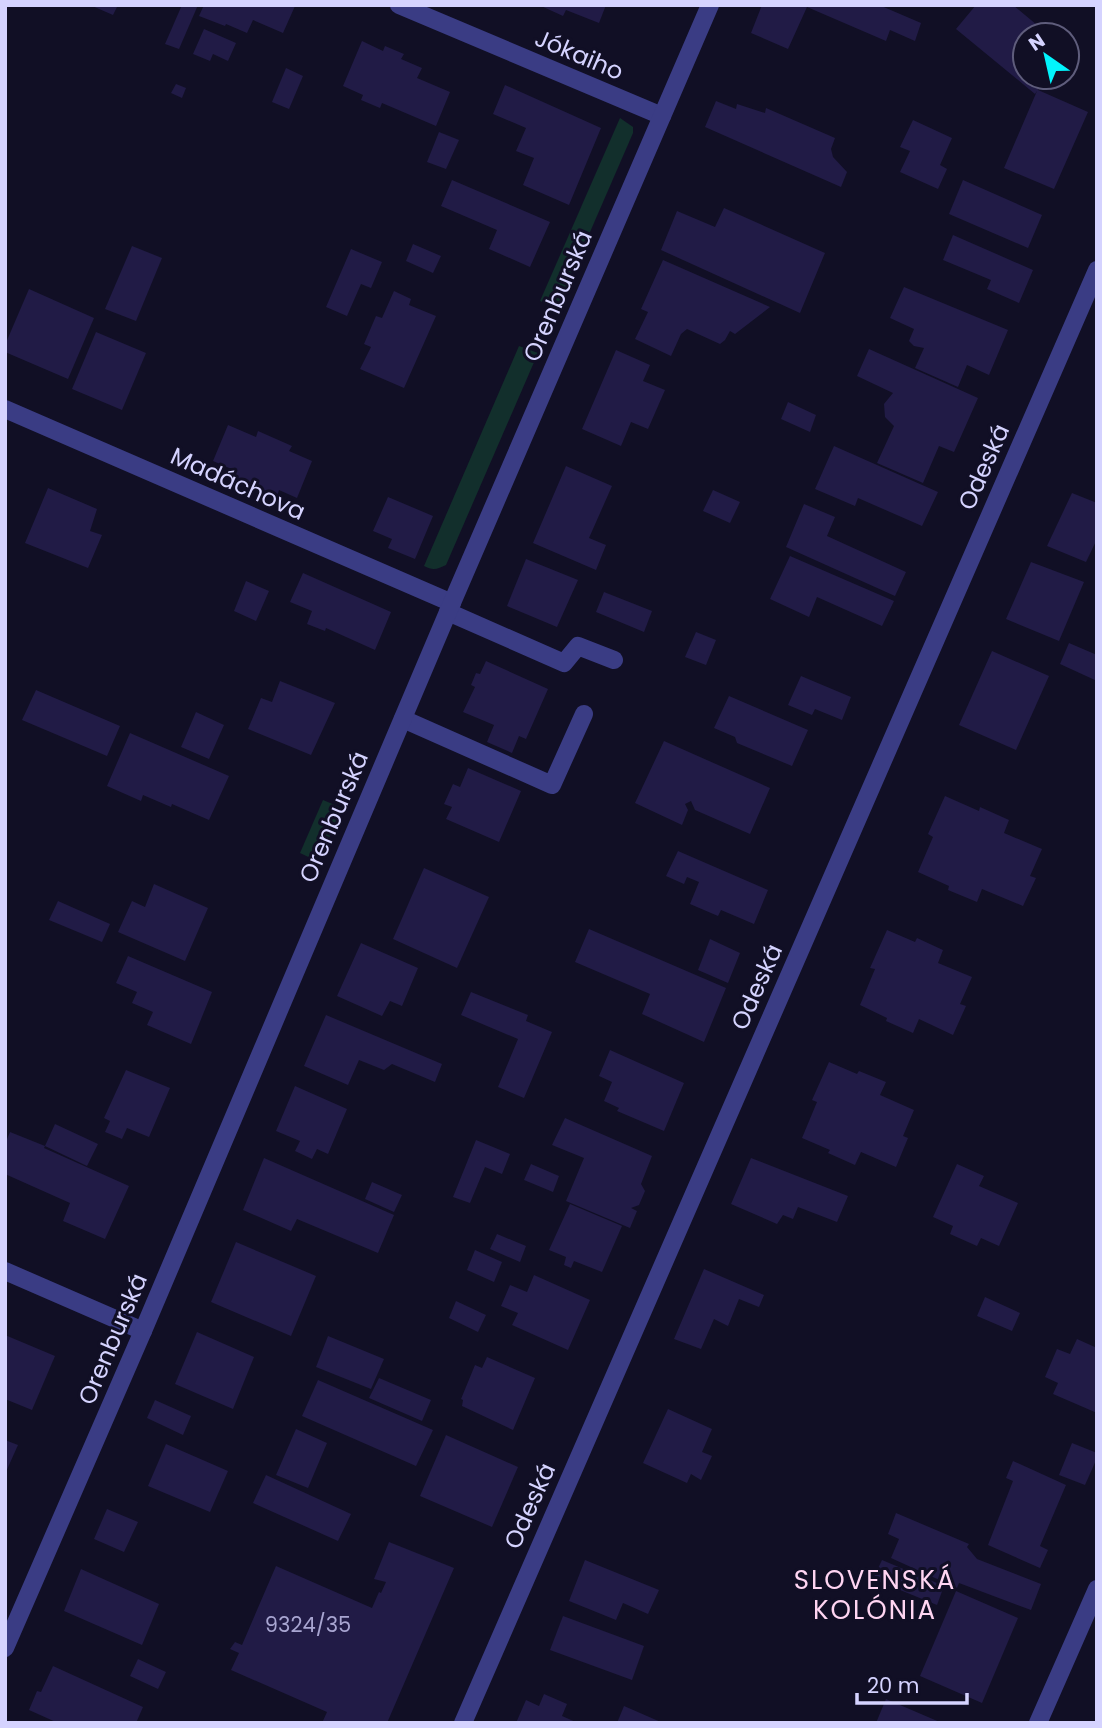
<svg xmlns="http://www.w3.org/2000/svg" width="1102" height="1728" font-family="Poppins,sans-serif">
  <rect width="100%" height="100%" fill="#110f25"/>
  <g fill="#122f2c">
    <path d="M620 118 633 127V133L557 308 540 301Z"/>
    <path d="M519 346 538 353 446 565C438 569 433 571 424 566Z"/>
    <path d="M323 800 342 808 319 862 300 853Z"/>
  </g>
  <g fill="#211b46">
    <path d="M90 5H118L113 15Z"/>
    <path d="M182 5H198L179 49 165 44Z"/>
    <path d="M204 5H293L295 6 283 33 253 20 247 33 226 24 225 26 199 16Z"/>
    <path d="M539 5H606L599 23 566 10 563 16Z"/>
    <path d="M762 5H879L921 23 915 41 890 30 886 41 807 7 788 49 751 33Z"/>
    <path d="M976 5H1013L1049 35H1025V77H1049L1038 90 1088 112 1054 189 1004 168 1037 91 1035 94 956 29Z"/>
    <path d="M204 29 236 43 228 61 213 54 210 61 193 54Z"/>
    <path d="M362 41 383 51 385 46 404 54 401 59 422 68 417 78 450 92 436 126 382 103 380 108 361 100 363 95 343 86Z"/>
    <path d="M286 68 303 76 289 109 272 102Z"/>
    <path d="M176 84 186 88 182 98 171 93Z"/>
    <path d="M505 85 601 128 569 205 523 185 534 158 516 151 526 128 493 114Z"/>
    <path d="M716 101 736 109 737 104 765 113 766 108 835 138 831 149 833 157 847 172 841 187 705 127Z"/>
    <path d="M913 120 952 138 940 165 947 169 938 189 900 172 910 151 900 147Z"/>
    <path d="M439 132 459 140 446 169 427 162Z"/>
    <path d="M452 180 550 222 530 267 489 249 497 230 441 206Z"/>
    <path d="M963 180 1042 215 1028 248 949 214Z"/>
    <path d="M724 208 825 253 800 313 661 250 677 211 715 227Z"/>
    <path d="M953 235 1033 270 1019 303 987 289 991 280 943 260Z"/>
    <path d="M413 244 441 256 433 273 406 261Z"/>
    <path d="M132 246 162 258 136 321 105 309Z"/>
    <path d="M351 249 382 262 371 288 361 284 347 316 326 307Z"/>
    <path d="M663 260 770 307 735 334 730 331 725 340 720 344 687 329 681 334 671 356 635 339 648 312 641 309Z"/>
    <path d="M904 287 1008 330 989 375 967 365 958 387 915 368 924 348 914 346 909 341 914 329 890 318Z"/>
    <path d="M29 289 94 318 68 379 5 352V345Z"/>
    <path d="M394 291 411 299 409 305 436 316 404 388 360 369 371 347 364 344 376 316 382 318Z"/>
    <path d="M96 332 146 353 122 410 72 389Z"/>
    <path d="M869 349 978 398 954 452 939 446 923 483 877 463 894 426 885 417 884 404 893 393 857 376Z"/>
    <path d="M616 350 650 365 643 381 665 390 648 429 631 422 621 446 582 429Z"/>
    <path d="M788 402 816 415 810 432 781 419Z"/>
    <path d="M228 425 256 437 258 431 292 446 289 451 312 461 297 498 279 490 277 496 231 476 234 470 213 461Z"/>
    <path d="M834 446 938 492 922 526 858 498 855 506 815 489Z"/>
    <path d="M566 466 612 486 589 538 606 545 596 570 533 543Z"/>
    <path d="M48 488 97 509 90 531 102 535 88 568 25 543Z"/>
    <path d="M713 490 740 502 730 523 703 511Z"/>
    <path d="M1072 493 1097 503V539L1086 562 1047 546Z"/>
    <path d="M388 497 433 516 415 559 388 548 392 539 373 531Z"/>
    <path d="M804 504 835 517 827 536 906 572 895 596 786 547Z"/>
    <path d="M790 556 894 601 882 626 817 597 809 617 770 599Z"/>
    <path d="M526 559 578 580 557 627 507 606Z"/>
    <path d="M1031 562 1084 582 1059 641 1006 619Z"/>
    <path d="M303 573 391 612 375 650 326 628 325 631 307 624 312 611 290 602Z"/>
    <path d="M246 581 269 591 256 621 234 611Z"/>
    <path d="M604 592 652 611 644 632 596 612Z"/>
    <path d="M696 632 716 640 706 665 685 657Z"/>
    <path d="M1069 643 1097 655V681L1060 664Z"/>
    <path d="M992 651 1049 676 1016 750 959 725Z"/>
    <path d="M486 661 548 689 526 739 519 736 512 753 487 742 494 725 463 712 475 687 471 685 476 673 480 674Z"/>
    <path d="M801 676 851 697 842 720 815 709 812 715 788 705Z"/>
    <path d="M280 681 335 703 311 755 248 729 261 698 272 702Z"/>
    <path d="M36 690 120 726 107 756 22 720Z"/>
    <path d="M729 696 808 730 792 766 737 743 735 737 714 728Z"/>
    <path d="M196 712 224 725 209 759 181 747Z"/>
    <path d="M130 733 229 776 209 820 172 804 171 807 143 795 141 801 107 786Z"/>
    <path d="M664 741 770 788 750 834 695 810 691 801 685 804 688 810 682 825 635 803Z"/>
    <path d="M468 768 521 791 499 842 446 819 452 807 444 804 453 784 460 787Z"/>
    <path d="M945 796 979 811 980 807 1009 820 1004 833 1042 849 1030 876 1036 878 1023 906 982 889 977 902 948 890 949 886 918 872 933 837 928 834Z"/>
    <path d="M678 851 768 890 754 924 721 910 718 916 690 904 699 882 687 877 684 884 666 876Z"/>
    <path d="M424 868 489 897 457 968 393 939Z"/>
    <path d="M154 884 208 908 185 961 118 932 132 901 145 907Z"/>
    <path d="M58 901 110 924 102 942 49 920Z"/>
    <path d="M589 929 726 988 704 1042 642 1014 650 994 575 962Z"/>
    <path d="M887 930 915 942 917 938 943 950 938 963 972 977 960 1004 966 1006 953 1035 919 1019 913 1033 886 1021 887 1018 860 1005 875 969 870 968Z"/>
    <path d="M710 939 740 953 728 983 698 970Z"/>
    <path d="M361 943 418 968 402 1006 390 1001 382 1016 337 996Z"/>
    <path d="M128 956 212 992 191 1044 147 1025 153 1012 132 1003 137 992 116 983Z"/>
    <path d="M471 992 528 1015 526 1021 552 1032 524 1098 498 1087 518 1039 461 1015Z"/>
    <path d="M326 1015 442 1064 435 1082 392 1064 384 1070 359 1060 348 1085 304 1066Z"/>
    <path d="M610 1050 684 1083 664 1131 617 1111 619 1108 604 1101 612 1082 599 1076Z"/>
    <path d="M829 1062 857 1074 859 1071 886 1082 880 1095 914 1110 903 1136 908 1138 896 1167 861 1152 855 1165 828 1153 830 1150 802 1138 817 1102 812 1100Z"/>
    <path d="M126 1070 170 1088 149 1137 127 1128 122 1139 105 1132 110 1121 104 1118Z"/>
    <path d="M295 1086 347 1109 328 1154 317 1149 312 1159 295 1151 300 1141 276 1131Z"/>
    <path d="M565 1118 652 1156 641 1184 645 1191 639 1205 631 1208 637 1211 630 1228 566 1201 584 1158 552 1145Z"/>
    <path d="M55 1124 98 1144 87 1166 45 1146 44 1148 129 1186 105 1239 63 1221 70 1203 5 1174V1144L10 1132 45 1146Z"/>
    <path d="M476 1140 510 1154 502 1174 485 1167 470 1203 453 1197Z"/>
    <path d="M264 1158 394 1215 378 1253 297 1219 291 1231 243 1210Z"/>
    <path d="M751 1158 848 1196 837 1222 798 1207 793 1219 783 1215 777 1224 731 1204Z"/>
    <path d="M531 1164 559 1176 553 1192 524 1180Z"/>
    <path d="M957 1164 984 1176 979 1186 1018 1203 999 1246 981 1238 977 1246 950 1234 953 1226 933 1217Z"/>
    <path d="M372 1182 402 1195 394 1212 365 1199Z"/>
    <path d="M570 1204 622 1226 602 1272 574 1261 571 1268 564 1265 566 1257 549 1250Z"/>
    <path d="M497 1234 526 1246 520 1262 490 1249Z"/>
    <path d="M236 1242 316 1276 291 1336 211 1302Z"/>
    <path d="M475 1250 502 1262 494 1282 467 1270Z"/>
    <path d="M704 1269 764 1295 759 1307 739 1299 728 1326 714 1319 701 1349 674 1339Z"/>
    <path d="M534 1275 590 1300 568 1350 512 1325 518 1313 501 1306 510 1285 527 1292Z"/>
    <path d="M985 1297 1020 1313 1012 1331 977 1316Z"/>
    <path d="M456 1301 486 1315 478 1332 449 1318Z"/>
    <path d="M197 1332 254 1357 233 1409 175 1384Z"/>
    <path d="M5 1335 55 1356 32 1410 5 1399Z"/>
    <path d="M328 1336 384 1359 371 1389 316 1367Z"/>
    <path d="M1077 1339 1097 1348V1413L1053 1394 1058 1383 1045 1377 1057 1349 1070 1354Z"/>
    <path d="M487 1357 535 1378 513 1430 462 1406 463 1400 461 1399 475 1365 482 1368Z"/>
    <path d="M379 1378 431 1400 422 1421 369 1398Z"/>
    <path d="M318 1380 433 1430 416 1466 302 1416Z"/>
    <path d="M155 1400 191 1416 183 1435 147 1418Z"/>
    <path d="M668 1409 712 1429 702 1452 712 1456 701 1480 691 1474 687 1483 643 1463Z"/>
    <path d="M296 1429 327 1443 308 1488 276 1475Z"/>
    <path d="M446 1435 518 1467 492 1527 420 1496Z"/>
    <path d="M5 1440 18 1445 5 1474Z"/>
    <path d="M1072 1443 1097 1453V1458L1085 1485 1059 1475Z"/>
    <path d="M166 1444 228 1471 210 1512 148 1486Z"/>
    <path d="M1013 1461 1066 1485 1040 1546 1048 1550 1040 1568 988 1545 1013 1481 1006 1478Z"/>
    <path d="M266 1475 351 1514 338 1541 253 1503Z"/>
    <path d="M107 1509 138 1522 124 1552 94 1539Z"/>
    <path d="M896 1513 969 1544 967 1547 977 1559 1041 1584 1031 1610 959 1583 957 1588 891 1558 899 1539 888 1534Z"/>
    <path d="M389 1542 454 1568 387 1723H322L327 1712 231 1670 239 1653 230 1649 235 1642 242 1645 276 1566 372 1608 379 1592 381 1593 386 1582 374 1579Z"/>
    <path d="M585 1560 659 1590 648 1614 623 1603 616 1620 569 1601Z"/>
    <path d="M882 1560 944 1586 937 1605 873 1579Z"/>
    <path d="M81 1569 159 1604 142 1645 64 1611Z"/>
    <path d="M956 1591 1018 1618 982 1703 920 1676Z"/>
    <path d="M563 1616 644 1646 632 1680 550 1650Z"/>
    <path d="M138 1659 166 1672 158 1689 130 1676Z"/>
    <path d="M53 1666 143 1707 136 1723H58L29 1710 37 1691 41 1692Z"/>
    <path d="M544 1694 567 1704 562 1716 578 1723H516L526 1700 539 1706Z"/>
    <path d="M886 1699 942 1723H876Z"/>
    <path d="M624 1706 663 1723H617Z"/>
  </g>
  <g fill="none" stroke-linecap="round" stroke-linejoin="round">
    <g stroke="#3a3c84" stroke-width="18">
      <path d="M448 612 564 663 578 646 614 660"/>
      <path d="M403 719 552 785 584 714"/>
    </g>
    <g stroke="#3a3c84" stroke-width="18">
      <path d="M399 5 662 116"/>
      <path d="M5 409 452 603"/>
      <path d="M5 1271 143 1331"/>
      <path d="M5 1648 143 1331 448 612 710 5"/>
      <path d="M1038 1723 1097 1589"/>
    </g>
    <path stroke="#3a3c84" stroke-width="18" d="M463 1723 1097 270"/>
  </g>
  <g text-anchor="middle" stroke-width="6" stroke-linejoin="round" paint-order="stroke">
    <g font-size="21" fill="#a8a5d1">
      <text x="308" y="1632">9324/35</text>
    </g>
    <g font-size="24" fill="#d5d3ff" stroke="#110f25">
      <text transform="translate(579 55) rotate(23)" y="8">Jókaiho</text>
      <text transform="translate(558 296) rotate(-67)" y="8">Orenburská</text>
      <text transform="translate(984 467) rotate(-66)" y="8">Odeská</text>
      <text transform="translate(238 484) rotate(24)" y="8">Madáchova</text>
      <text transform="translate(334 817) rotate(-67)" y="8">Orenburská</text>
      <text transform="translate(757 987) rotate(-66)" y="8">Odeská</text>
      <text transform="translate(113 1339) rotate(-67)" y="8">Orenburská</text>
      <text transform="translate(530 1506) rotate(-66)" y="8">Odeská</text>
    </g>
    <g font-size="26" letter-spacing="2" fill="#ffd5f2" stroke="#110f25">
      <text x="875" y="1589">SLOVENSKÁ<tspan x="875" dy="30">KOLÓNIA</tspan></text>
    </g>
  </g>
  <rect width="1102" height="1728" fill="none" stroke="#d5d3ff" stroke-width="14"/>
  <g transform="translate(1046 56) rotate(326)"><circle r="33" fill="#110f25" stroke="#5f5d7c" stroke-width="2"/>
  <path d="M0-5L12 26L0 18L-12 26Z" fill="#02f4fc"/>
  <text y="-10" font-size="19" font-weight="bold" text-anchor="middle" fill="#d5d3ff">N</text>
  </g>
  <path d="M857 1693v10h110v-10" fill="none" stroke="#d5d3ff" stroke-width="3.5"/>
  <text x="867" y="1693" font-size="21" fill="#d5d3ff" stroke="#110f25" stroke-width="5" paint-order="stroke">20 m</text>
</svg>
